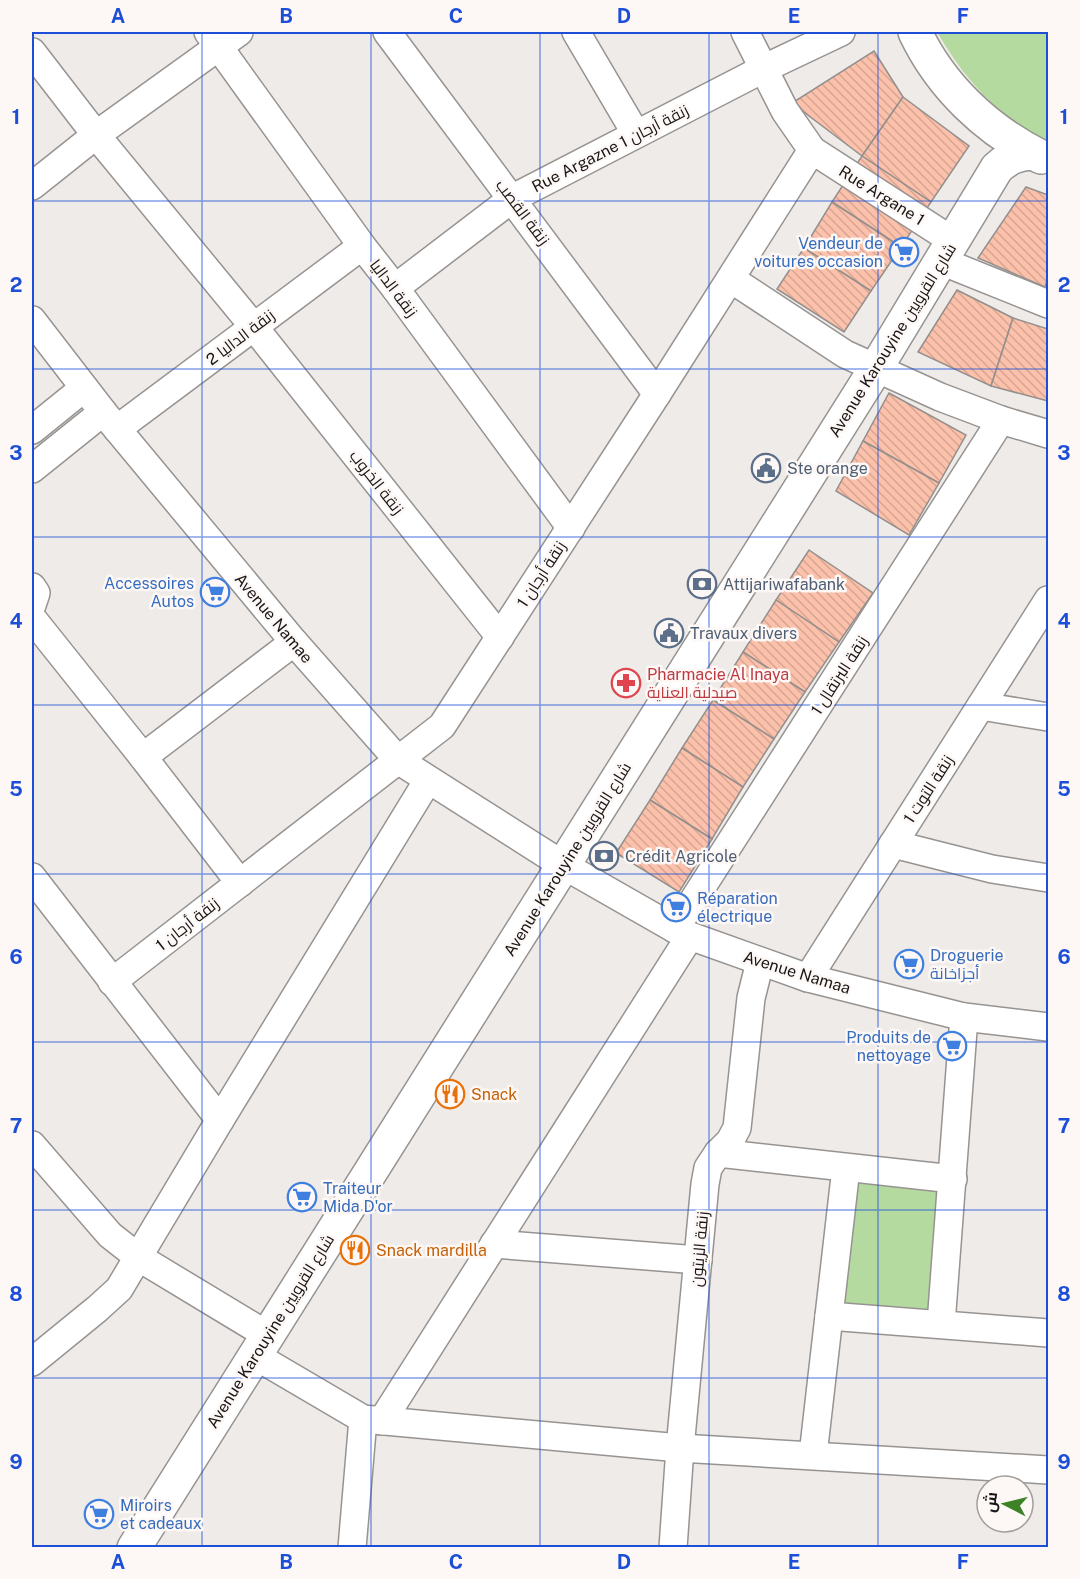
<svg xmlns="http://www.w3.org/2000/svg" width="1080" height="1579" font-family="'Public Sans',Cairo,sans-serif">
  <defs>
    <pattern id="building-back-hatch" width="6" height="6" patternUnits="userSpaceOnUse" patternTransform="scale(1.5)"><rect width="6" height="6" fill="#fcc1ab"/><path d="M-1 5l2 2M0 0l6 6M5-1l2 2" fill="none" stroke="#d7a592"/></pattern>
  </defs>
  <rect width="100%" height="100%" fill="#efebe9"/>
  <g fill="#b4daa0">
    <path d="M937 32H1048V142C999 118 964 79 937 32Z"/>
    <path d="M848 1169 951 1180 939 1318 831 1309Z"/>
  </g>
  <g fill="url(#building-back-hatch)" stroke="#938f8d" stroke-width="1.5">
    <path d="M874 51 903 97 862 156 792 103Z"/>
    <path d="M903 97 969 146 931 202 862 156Z"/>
    <path d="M862 156 931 202 901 247 832 202Z"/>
    <path d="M1026 187 1048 195V277L1045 287 978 258Z"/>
    <path d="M832 202 901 247 871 291 804 248Z"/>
    <path d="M804 248 871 291 844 332 777 289Z"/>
    <path d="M957 290 1013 318 991 386 918 352Z"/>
    <path d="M1013 318 1048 329V401L991 386Z"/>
    <path d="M889 393 966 435 939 483 863 441Z"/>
    <path d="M863 441 939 483 909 535 836 491Z"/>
    <path d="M809 550 873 593 839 642 776 600Z"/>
    <path d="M776 600 839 642 805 692 743 652Z"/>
    <path d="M743 652 805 692 774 739 713 700Z"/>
    <path d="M713 700 774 739 743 787 682 748Z"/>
    <path d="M682 748 743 787 712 839 650 800Z"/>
    <path d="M650 800 712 839 679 892 616 853Z"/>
  </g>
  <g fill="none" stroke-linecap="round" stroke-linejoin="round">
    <g stroke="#979391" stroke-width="30">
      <g id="street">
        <path d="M208 32 362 246 395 288 571 528"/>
        <path d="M387 32 657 394"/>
        <path d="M576 32 636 134"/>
        <path d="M32 52 96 135 254 327 500 637"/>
        <path d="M812 150 953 241"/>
        <path d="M32 186 96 135 239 32"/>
        <path d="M941 261 1048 304"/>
        <path d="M731 279 845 354 940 397 1001 420 1048 434"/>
        <path d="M395 288 513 198 763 69 841 32"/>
        <path d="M32 320 103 412 294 642 398 760 563 865 675 929 690 936 808 978 964 1017 1048 1027"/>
        <path d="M117 429 362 246"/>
        <path d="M32 430 84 388"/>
        <path d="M32 469 103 412"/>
        <path d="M32 587 36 593 32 605"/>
        <path d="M32 618 143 757 294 642"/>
        <path d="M981 706 1048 717"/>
        <path d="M143 757 240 883"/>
        <path d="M893 844 992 869 1048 878"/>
        <path d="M32 877 220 1120"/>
        <path d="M675 929 1001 420"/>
        <path d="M808 978 1048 600"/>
        <path d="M112 982 442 726 657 394 812 150 785 111 745 32"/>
        <path d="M32 1145 110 1235 138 1257 267 1335"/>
        <path d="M718 1153 953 1179"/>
        <path d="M494 1244 698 1260"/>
        <path d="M829 1316 1048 1333"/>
        <path d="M941 1324 964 1017"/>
        <path d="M254 1355 363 1419 680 1448 1048 1470"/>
        <path d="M32 1362 97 1309 119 1289 220 1120 428 780"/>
        <path d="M382 1421 690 936"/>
        <path d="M813 1455 846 1168"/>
        <path d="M352 1548 363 1419"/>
        <path d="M673 1548 680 1448 705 1184 708 1168 718 1153 730 1141 737 1128 751 998 760 962"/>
      </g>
    </g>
    <g stroke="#979391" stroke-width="36">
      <g id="secondary">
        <path d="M915 32C941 87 987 130 1041 157"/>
        <path d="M134 1548 876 368 997 168C1008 158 1017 154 1031 153"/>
      </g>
    </g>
    <use href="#street" stroke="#fff" stroke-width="27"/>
    <use href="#secondary" stroke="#fff" stroke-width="33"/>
  </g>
  <path fill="none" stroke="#1d4ed8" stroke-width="1.5" stroke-opacity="0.55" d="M202 32V1548M371 32V1548M540 32V1548M709 32V1548M878 32V1548M32 201H1048M32 369H1048M32 537H1048M32 705H1048M32 874H1048M32 1042H1048M32 1210H1048M32 1378H1048"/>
  <defs>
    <g id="supermarket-ring" transform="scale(1.5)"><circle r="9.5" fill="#fdf8f6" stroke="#3f7fe0" stroke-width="1.5"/><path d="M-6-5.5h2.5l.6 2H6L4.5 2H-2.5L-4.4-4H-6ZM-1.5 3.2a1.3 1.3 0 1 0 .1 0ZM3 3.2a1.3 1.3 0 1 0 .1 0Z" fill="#3f7fe0"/></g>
    <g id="civic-ring" transform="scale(1.5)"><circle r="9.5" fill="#fdf8f6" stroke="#5c6f8a" stroke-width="1.5"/><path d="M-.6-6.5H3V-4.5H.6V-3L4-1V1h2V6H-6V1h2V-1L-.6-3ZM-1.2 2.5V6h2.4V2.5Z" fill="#5c6f8a"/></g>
    <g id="bank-ring" transform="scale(1.5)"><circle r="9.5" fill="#fdf8f6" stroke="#5c6f8a" stroke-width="1.5"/><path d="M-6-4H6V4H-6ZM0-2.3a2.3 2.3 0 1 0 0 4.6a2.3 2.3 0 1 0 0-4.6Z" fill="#5c6f8a"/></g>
    <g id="pharmacy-ring" transform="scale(1.5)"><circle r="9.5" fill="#fdf8f6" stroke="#e0444e" stroke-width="1.5"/><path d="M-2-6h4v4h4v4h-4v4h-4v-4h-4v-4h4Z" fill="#e0444e"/></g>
    <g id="restaurant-ring" transform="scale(1.5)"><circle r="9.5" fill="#fdf8f6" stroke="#e8710a" stroke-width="1.5"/><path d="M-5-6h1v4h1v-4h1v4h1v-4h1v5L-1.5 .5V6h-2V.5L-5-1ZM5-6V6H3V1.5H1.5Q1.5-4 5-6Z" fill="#e8710a"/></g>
  </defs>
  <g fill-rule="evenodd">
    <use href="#supermarket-ring" x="904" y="252"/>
    <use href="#civic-ring" x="766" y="468"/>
    <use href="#bank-ring" x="702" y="584"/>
    <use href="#supermarket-ring" x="215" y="592"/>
    <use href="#civic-ring" x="669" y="633"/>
    <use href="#pharmacy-ring" x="626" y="683"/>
    <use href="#bank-ring" x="604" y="856"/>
    <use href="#supermarket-ring" x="676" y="907"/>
    <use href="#supermarket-ring" x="909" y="964"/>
    <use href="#supermarket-ring" x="952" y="1046"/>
    <use href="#restaurant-ring" x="450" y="1094"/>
    <use href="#supermarket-ring" x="302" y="1197"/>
    <use href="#restaurant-ring" x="355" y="1250"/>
    <use href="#supermarket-ring" x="99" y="1514"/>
  </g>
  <g text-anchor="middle" stroke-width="5" stroke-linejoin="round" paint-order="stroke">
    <g font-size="16" fill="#181716" stroke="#fdf8f6">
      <text transform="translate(610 148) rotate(-27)" y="6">Rue Argazne 1 زنقة أرجان</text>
      <text transform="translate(882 195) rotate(32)" y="6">Rue Argane 1</text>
      <text transform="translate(523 212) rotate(53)" y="6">زنقة القصب</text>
      <text transform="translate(394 288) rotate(53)" y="6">زنقة الداليا</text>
      <text transform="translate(240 337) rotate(-37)" y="6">زنقة الداليا 2</text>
      <text transform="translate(892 340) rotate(-58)" y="6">Avenue Karouyine شارع القرويين</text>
      <text transform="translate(377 482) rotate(52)" y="6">زنقة الخروب</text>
      <text transform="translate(541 574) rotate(-57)" y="6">زنقة أرجان 1</text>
      <text transform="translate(274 618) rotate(50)" y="6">Avenue Namae</text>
      <text transform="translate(839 675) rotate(-57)" y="6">زنقة البرتقال 1</text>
      <text transform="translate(928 789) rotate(-57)" y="6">زنقة التوت 1</text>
      <text transform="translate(567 859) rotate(-58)" y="6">Avenue Karouyine شارع القرويين</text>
      <text transform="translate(187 924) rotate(-38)" y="6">زنقة أرجان 1</text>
      <text transform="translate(797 972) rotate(17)" y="6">Avenue Namaa</text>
      <text transform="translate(699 1249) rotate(-85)" y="6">زنقة الزيتون</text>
      <text transform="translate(270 1331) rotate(-58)" y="6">Avenue Karouyine شارع القرويين</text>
    </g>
    <g font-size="16" fill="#366cbe" stroke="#fdf8f6" text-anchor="start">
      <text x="883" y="249" text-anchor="end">Vendeur de<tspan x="883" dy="18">voitures occasion</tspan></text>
      <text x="194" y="589" text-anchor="end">Accessoires<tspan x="194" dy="18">Autos</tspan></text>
      <text x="697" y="904">Réparation<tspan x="697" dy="18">électrique</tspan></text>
      <text x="930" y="961">Droguerie<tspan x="930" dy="18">أجزاخانة</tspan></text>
      <text x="931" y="1043" text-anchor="end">Produits de<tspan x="931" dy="18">nettoyage</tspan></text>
      <text x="323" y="1194">Traiteur<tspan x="323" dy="18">Mida D'or</tspan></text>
      <text x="120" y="1511">Miroirs<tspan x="120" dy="18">et cadeaux</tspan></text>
    </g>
    <g font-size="16" fill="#4e5e75" stroke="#fdf8f6" text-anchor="start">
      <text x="787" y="474">Ste orange</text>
      <text x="723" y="590">Attijariwafabank</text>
      <text x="690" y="639">Travaux divers</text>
      <text x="625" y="862">Crédit Agricole</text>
    </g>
    <g font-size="16" fill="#be3a42" stroke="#fdf8f6" text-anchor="start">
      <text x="647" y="680">Pharmacie Al Inaya<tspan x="647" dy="18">صيدلية العناية</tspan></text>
    </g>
    <g font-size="16" fill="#c56008" stroke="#fdf8f6" text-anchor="start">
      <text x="471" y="1100">Snack</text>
      <text x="376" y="1256">Snack mardilla</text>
    </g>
  </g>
  <rect width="1080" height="1579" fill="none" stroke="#fdf8f6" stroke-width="66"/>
  <g transform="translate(1005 1504) rotate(277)"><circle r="28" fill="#fdf8f6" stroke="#a19e9c" stroke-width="1.5"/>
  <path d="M0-4.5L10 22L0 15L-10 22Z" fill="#3d8227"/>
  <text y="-9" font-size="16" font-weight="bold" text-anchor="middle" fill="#181716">ش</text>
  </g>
  <rect x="33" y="33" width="1014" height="1513" fill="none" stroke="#1d4ed8" stroke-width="2"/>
  <g font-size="20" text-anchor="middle" font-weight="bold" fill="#1d4ed8">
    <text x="118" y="23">A</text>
    <text x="286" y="23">B</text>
    <text x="456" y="23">C</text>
    <text x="624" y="23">D</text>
    <text x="794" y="23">E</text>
    <text x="963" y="23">F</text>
    <text x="16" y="124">1</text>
    <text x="1064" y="124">1</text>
    <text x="16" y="292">2</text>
    <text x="1064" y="292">2</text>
    <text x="16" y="460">3</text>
    <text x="1064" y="460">3</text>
    <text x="16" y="628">4</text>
    <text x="1064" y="628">4</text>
    <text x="16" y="796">5</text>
    <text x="1064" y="796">5</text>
    <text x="16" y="964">6</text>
    <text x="1064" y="964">6</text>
    <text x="16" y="1133">7</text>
    <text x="1064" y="1133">7</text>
    <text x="16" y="1301">8</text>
    <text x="1064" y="1301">8</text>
    <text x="16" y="1469">9</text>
    <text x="1064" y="1469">9</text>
    <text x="118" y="1569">A</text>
    <text x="286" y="1569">B</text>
    <text x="456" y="1569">C</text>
    <text x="624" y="1569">D</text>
    <text x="794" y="1569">E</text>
    <text x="963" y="1569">F</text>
  </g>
</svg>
